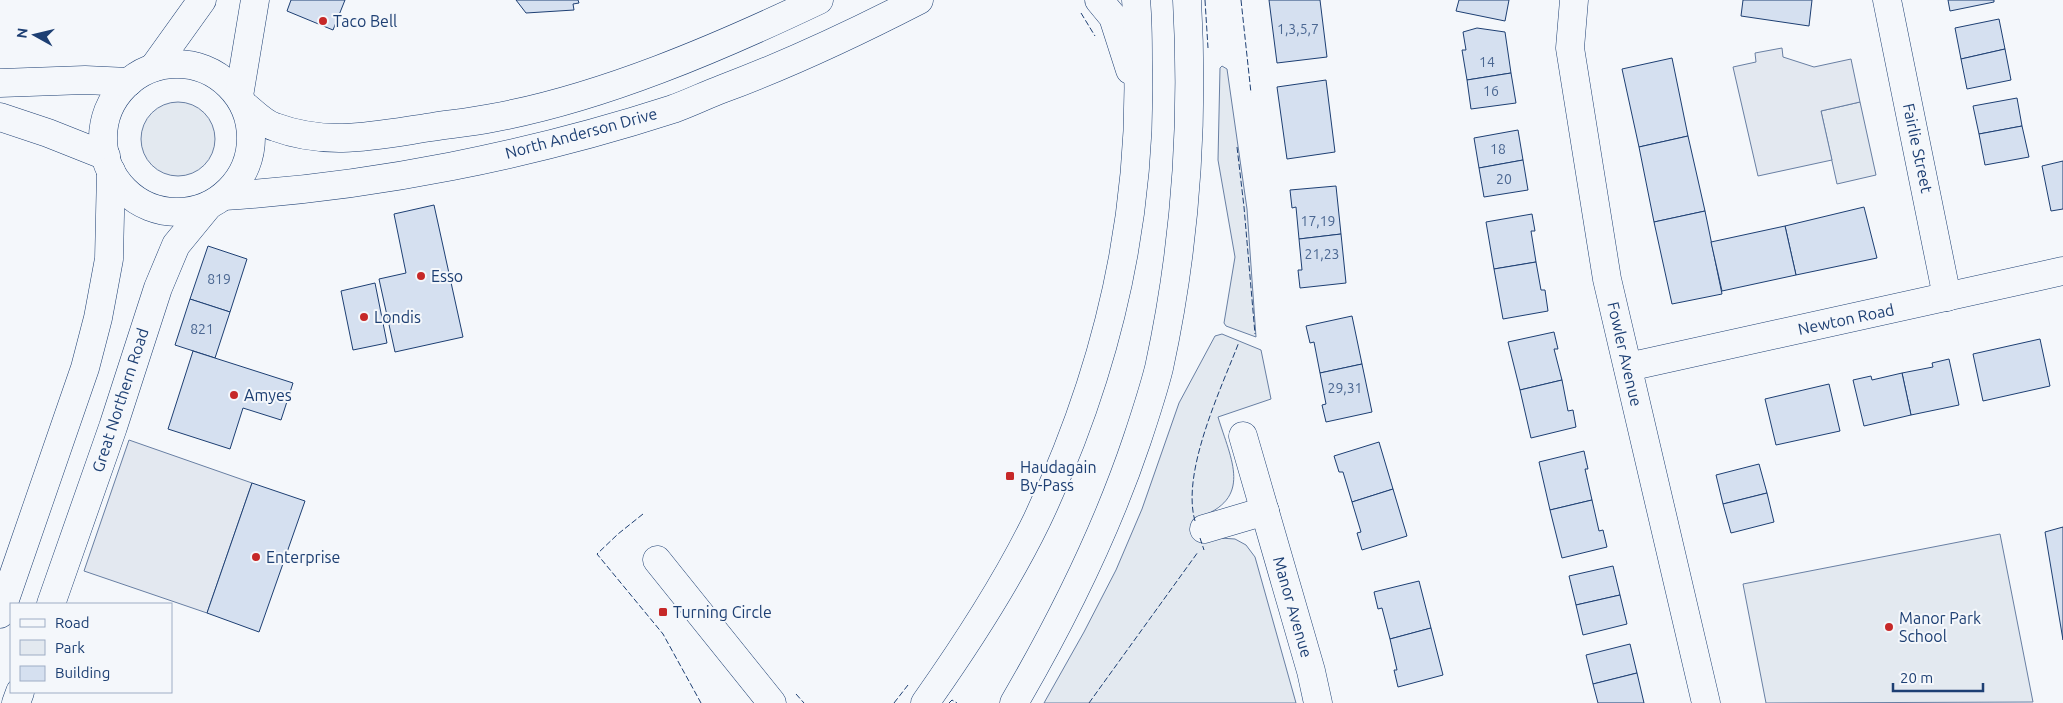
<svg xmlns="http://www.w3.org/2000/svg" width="2063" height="703" font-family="Ubuntu,sans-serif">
  <rect width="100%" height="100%" fill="#f4f7fb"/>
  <g fill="#e3e9f0" stroke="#687fa3">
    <path d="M1222 66 1227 69 1247 209 1256 337 1226 326 1224 323 1235 257 1218 160 1220 68Z"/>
    <circle cx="178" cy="139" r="37"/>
    <path d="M1860 102 1876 175 1837 184 1821 111Z"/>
    <path d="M1222 334 1261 350 1271 399 1218 417C1231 460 1254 499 1197 518L1220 538 1235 539 1246 545 1255 557 1296 703H1044L1084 632 1116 570 1142 509 1179 403 1215 336Z"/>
    <path d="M2000 534 2033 702 1766 703 1743 584Z"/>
  </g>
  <g fill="#e3e8f0" stroke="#687fa3">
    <path d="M1782 48 1783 57 1814 67 1851 59 1860 102 1821 111 1832 160 1758 176 1733 67 1756 62 1755 53Z"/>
    <path d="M129 440 252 483 207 613 84 571Z"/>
  </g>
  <g fill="#d5e0f0" stroke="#1d3f73">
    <path d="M291 0H345L333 30 287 11Z"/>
    <path d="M516 0H578L579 3 573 4 574 10 526 13Z"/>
    <path d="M1269 0H1320L1327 57 1277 63Z"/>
    <path d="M1459 0H1509L1505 21 1456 11Z"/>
    <path d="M1743 0H1812L1809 26 1741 16Z"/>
    <path d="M1948 0H1994V2L1950 11Z"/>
    <path d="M1999 19 2005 49 1961 59 1955 28Z"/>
    <path d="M1477 28 1505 32 1511 73 1467 80 1462 50H1466L1463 32Z"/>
    <path d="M2005 49 2011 80 1967 89 1961 59Z"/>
    <path d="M1672 58 1688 136 1639 147 1622 69Z"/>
    <path d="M1511 73 1516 103 1471 109 1467 80Z"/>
    <path d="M1326 80 1335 152 1287 159 1277 87Z"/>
    <path d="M2017 98 2022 126 1979 134 1973 106Z"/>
    <path d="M2022 126 2029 157 1985 165 1979 134Z"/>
    <path d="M1518 130 1523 160 1479 168 1474 138Z"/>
    <path d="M1688 136 1705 211 1654 222 1639 147Z"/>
    <path d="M1523 160 1528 190 1484 197 1479 168Z"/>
    <path d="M2063 161V209L2051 211 2042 166Z"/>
    <path d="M1336 186 1341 234 1299 239 1296 207 1292 208 1290 190Z"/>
    <path d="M434 205 463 337 395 352 379 279 406 273 394 214Z"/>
    <path d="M1864 207 1877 258 1796 275 1785 226Z"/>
    <path d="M1705 211 1722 294 1672 304 1654 222Z"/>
    <path d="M1532 214 1535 231H1531L1536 262 1494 269 1486 222Z"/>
    <path d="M1785 226 1796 275 1722 291 1711 242Z"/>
    <path d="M1341 234 1346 283 1300 288 1298 270H1302L1299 239Z"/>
    <path d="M208 246 247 259 230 312 190 299Z"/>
    <path d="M1536 262 1541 290H1545L1548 311 1503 319 1494 269Z"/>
    <path d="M375 283 387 343 353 350 341 291Z"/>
    <path d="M190 299 230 312 215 358 175 345Z"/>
    <path d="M1352 316 1362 364 1320 373 1314 342 1310 343 1306 326Z"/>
    <path d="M1554 332 1558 349H1554L1562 380 1520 390 1508 342Z"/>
    <path d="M2040 339 2050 386 1983 401 1973 354Z"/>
    <path d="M193 351 293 383 281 420 243 408 230 449 168 429Z"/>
    <path d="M1949 359 1959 405 1911 415 1902 373 1933 367 1932 363Z"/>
    <path d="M1362 364 1372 412 1326 422 1322 405 1326 404 1320 373Z"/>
    <path d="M1902 373 1911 415 1864 426 1853 380 1871 376 1872 380Z"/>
    <path d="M1562 380 1568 411 1573 410 1576 427 1531 438 1520 390Z"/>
    <path d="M1829 384 1840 431 1776 445 1765 399Z"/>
    <path d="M1379 442 1393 489 1352 502 1343 472H1339L1334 456Z"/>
    <path d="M1584 451 1588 469H1585L1592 500 1550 510 1539 462Z"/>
    <path d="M1759 464 1767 493 1723 504 1716 475Z"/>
    <path d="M252 483 305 501 259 632 207 613Z"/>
    <path d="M1393 489 1407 536 1362 550 1357 533 1361 532 1352 502Z"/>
    <path d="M1767 493 1774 522 1731 533 1723 504Z"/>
    <path d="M1592 500 1599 531 1603 530 1607 547 1562 558 1550 510Z"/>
    <path d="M2063 527V640L2045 532Z"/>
    <path d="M1613 566 1620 595 1576 605 1569 576Z"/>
    <path d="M1419 581 1431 628 1390 639 1382 608 1378 609 1374 592Z"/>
    <path d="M1620 595 1627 624 1583 635 1576 605Z"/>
    <path d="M1431 628 1443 675 1398 687 1394 670H1397L1390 639Z"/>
    <path d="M1630 644 1637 673 1593 684 1586 655Z"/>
    <path d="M1637 673 1644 703H1598L1593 684Z"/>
  </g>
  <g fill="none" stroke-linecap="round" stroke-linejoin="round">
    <g stroke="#1d3f73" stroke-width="29">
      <g id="street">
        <path d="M1574 0 1570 48 1607 279 1706 703"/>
        <path d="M1887 0 1947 297"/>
        <path d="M1628 367 2063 271"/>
        <path d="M1243 436 1311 671 1318 703"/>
        <path d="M1204 529 1265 511"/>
        <path d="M657 560 772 703"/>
      </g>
    </g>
    <g stroke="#1d3f73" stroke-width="29">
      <g id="primary">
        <path d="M1099 0 1113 17 1130 70"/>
        <circle cx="177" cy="138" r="74"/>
        <path d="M154 67 202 0"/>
        <path d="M0 83 85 80 129 82"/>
        <path d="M239 96 255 0"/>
        <path d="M244 105C253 112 264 124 275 127 329 147 377 135 432 127 452 124 472 122 492 118 602 98 718 48 819 0"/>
        <path d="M0 117 48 133 106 156"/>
        <path d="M224 196C373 187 531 155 673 109 690 103 706 95 722 89 789 64 855 33 919 0"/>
        <path d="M51 604 113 427 158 288 176 245 208 206"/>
        <path d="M0 614 85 368 98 318 109 259 111 171"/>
        <path d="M16 703 20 692"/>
        <path d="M925 703C966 645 1006 584 1037 520 1105 376 1143 220 1138 60 1138 40 1138 20 1136 0"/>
        <path d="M1014 703C1063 619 1106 532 1137 440 1145 416 1153 392 1159 368 1185 248 1194 122 1187 0"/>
      </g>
    </g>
    <use href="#street" stroke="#f4f7fb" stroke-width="28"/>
    <use href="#primary" stroke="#f4f7fb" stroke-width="28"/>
    <g stroke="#1d3f73" stroke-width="1" stroke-dasharray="6 2.5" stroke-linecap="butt">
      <path d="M1205 0 1208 48"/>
      <path d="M1241 0 1251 93"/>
      <path d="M1081 13 1095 36"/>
      <path d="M1237 147 1244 207 1255 334"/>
      <path d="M643 514 618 534 597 554 663 634 701 703"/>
      <path d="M1195 521C1181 472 1221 389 1239 342"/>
      <path d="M1200 538 1204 550"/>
      <path d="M796 694 804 703"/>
      <path d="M894 703 908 685"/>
      <path d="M949 703 952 700 957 703"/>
      <path d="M1089 703 1198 552"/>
    </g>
  </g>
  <g fill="#c62828" stroke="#f4f7fb" stroke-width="2">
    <circle cx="323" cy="21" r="5"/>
    <circle cx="421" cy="276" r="5"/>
    <circle cx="364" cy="317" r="5"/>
    <circle cx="234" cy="395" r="5"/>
    <rect x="1005" y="471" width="10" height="10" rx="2.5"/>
    <circle cx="256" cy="557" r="5"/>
    <rect x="658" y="607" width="10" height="10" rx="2.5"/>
    <circle cx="1889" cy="627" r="5"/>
  </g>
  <g text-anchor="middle" stroke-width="4" stroke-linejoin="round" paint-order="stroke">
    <g font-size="14" fill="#4b6792">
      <text x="1298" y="34">1,3,5,7</text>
      <text x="1487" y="67">14</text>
      <text x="1491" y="96">16</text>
      <text x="1498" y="154">18</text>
      <text x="1504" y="184">20</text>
      <text x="1318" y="226">17,19</text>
      <text x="1322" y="259">21,23</text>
      <text x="219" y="284">819</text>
      <text x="202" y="334">821</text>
      <text x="1345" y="393">29,31</text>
    </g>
    <g font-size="16" fill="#1d3f73" stroke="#f4f7fb" text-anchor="start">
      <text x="333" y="27">Taco Bell</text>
      <text x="431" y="282">Esso</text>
      <text x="374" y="323">Londis</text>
      <text x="244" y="401">Amyes</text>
      <text x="1020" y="473">Haudagain<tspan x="1020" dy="18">By-Pass</tspan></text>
      <text x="266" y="563">Enterprise</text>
      <text x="673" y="618">Turning Circle</text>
      <text x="1899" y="624">Manor Park<tspan x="1899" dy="18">School</tspan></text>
    </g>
    <g font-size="16" fill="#1d3f73" stroke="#f4f7fb">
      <text transform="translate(581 133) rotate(-15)" y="6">North Anderson Drive</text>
      <text transform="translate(1918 148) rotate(78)" y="6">Fairlie Street</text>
      <text transform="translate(1846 319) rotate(-12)" y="6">Newton Road</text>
      <text transform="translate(1625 354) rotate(77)" y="6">Fowler Avenue</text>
      <text transform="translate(120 400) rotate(-72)" y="6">Great Northern Road</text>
      <text transform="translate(1293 607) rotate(74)" y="6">Manor Avenue</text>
    </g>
  </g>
  <rect x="10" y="603" width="162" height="90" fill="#f4f7fb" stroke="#9eadc5"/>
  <rect x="20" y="619" width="25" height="8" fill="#f4f7fb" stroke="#9eadc5"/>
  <text x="55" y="628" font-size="15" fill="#1d3f73">Road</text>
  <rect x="20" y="640" width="25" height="15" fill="#e3e9f0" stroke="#9eadc5"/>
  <text x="55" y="653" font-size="15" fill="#1d3f73">Park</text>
  <rect x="20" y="666" width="25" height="15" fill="#d5e0f0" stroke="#9eadc5"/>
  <text x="55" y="678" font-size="15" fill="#1d3f73">Building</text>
  <g transform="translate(35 35) rotate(278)" stroke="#f4f7fb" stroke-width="4" paint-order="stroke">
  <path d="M0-4L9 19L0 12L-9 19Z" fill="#1d3f73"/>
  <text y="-8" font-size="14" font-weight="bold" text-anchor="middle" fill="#1d3f73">N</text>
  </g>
  <path d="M1893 683v8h90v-8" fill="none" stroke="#1d3f73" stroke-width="2.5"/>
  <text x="1900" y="683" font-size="15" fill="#1d3f73" stroke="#f4f7fb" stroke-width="4" paint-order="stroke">20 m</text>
</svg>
